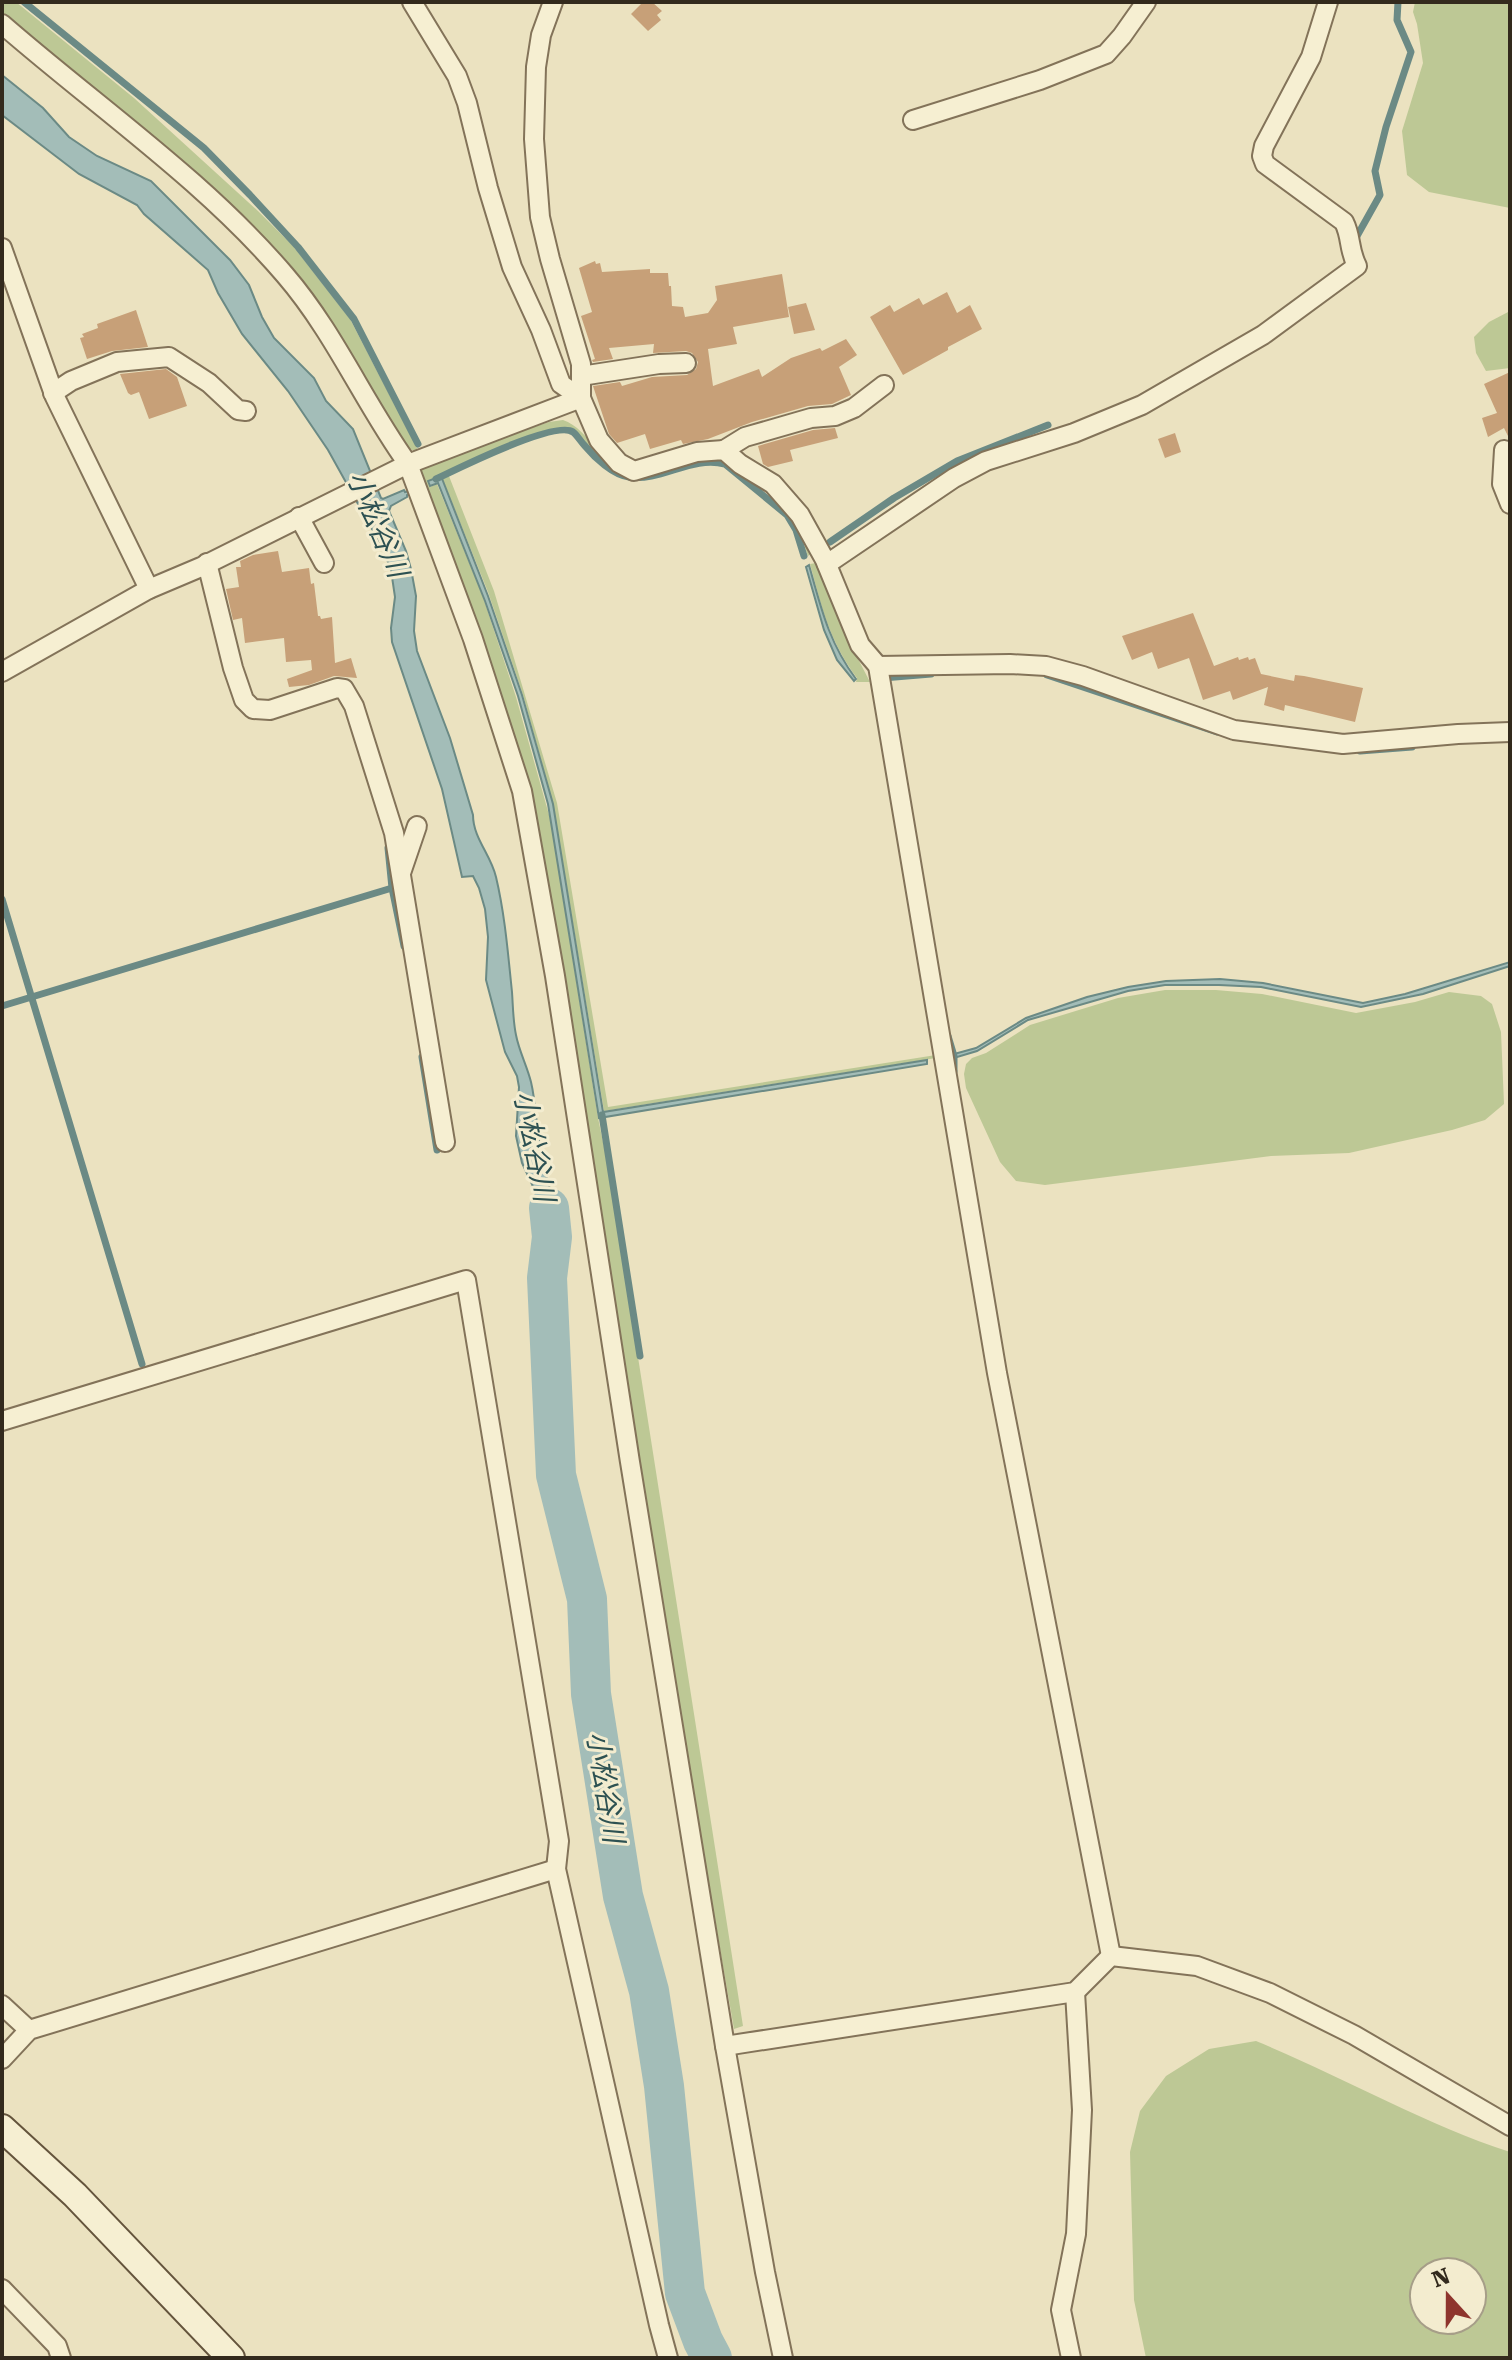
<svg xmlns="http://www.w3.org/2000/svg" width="1512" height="2360" font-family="'Roboto Serif','Noto Sans JP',serif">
  <rect width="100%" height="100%" fill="#ebe2c0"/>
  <g fill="#bdc895" fill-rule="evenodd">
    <path d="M2 2H16L134 98 258 211 293 246 350 319 419 452 406 448 281 263 2 18Z"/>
    <path d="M1415 2H1510V208L1429 192 1407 175 1402 131 1423 63 1417 24 1413 12Z"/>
    <path d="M1510 311V368L1486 371 1476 353 1474 337 1489 322Z"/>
    <path d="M563 420C590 429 601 468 630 473 653 477 685 460 708 458 739 454 785 500 801 523 807 532 810 542 813 552L808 556C803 542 799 527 790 515 774 494 747 478 726 462L717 459C694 462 644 480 625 474 611 469 596 456 586 444 582 440 579 433 574 430 556 417 468 462 447 471L494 591 557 803 608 1107 936 1055V1058L604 1111 553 803 523 695 488 592 441 475 427 481 430 487 437 484 483 597 516 697 551 822 598 1118 608 1166 743 2026 734 2029 614 1340 534 836C509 717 465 606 420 493 418 482 414 471 424 464L549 422Z"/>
    <path d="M816 563 818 565 843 630 870 682H856L857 678C829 640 822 608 810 564Z"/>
    <path d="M1165 990H1216L1262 994 1356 1013 1415 1002 1449 992 1481 996 1492 1004 1501 1032 1504 1104 1485 1120 1452 1130 1349 1153 1271 1156 1045 1185 1016 1181 1000 1162 966 1088 964 1074 966 1064 972 1058 986 1053 1030 1025 1118 998Z"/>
    <path d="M1256 2041C1341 2076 1422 2123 1510 2152V2358H1146L1134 2300 1130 2152 1140 2111 1166 2076 1209 2049ZM1472 2272V2320H1424V2272Z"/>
  </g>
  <g fill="#a3bdb8" stroke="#6b8a85" stroke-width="2">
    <path d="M2 75 43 108 69 137 97 156 151 181 230 260 249 285 262 317 274 338 314 378 326 401 353 429 381 498 383 499 404 490 405 492 410 491V493L407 495V497L391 506 389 511 406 551 411 569 416 596 414 631 417 651 450 738 473 815C473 838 491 855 496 877 505 915 508 954 512 992 513 1006 513 1021 516 1035 519 1051 527 1066 531 1082 537 1107 536 1134 542 1160 552 1203 569 1228 552 1273L540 1244 544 1227 537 1195 522 1163 516 1136 519 1087 517 1076 505 1052 486 980 488 937 485 909 479 888 473 876 462 877 442 789 392 642 391 628 395 597 391 570 382 547 328 450 288 391 242 334 218 293 208 270 144 214 137 205 79 174 2 115Z"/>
    <path d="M441 476 488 596 522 695 553 804 603 1112 927 1060V1064L599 1118 548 804 518 696 485 601 438 483 430 486 428 481Z"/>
    <path d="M809 565C821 608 829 643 856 679L854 681 837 660 824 630 806 567Z"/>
    <path d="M1510 962V966L1423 994 1361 1007 1261 987 1219 985H1165L1128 991 1028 1020 977 1051 954 1058V1054L976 1048 1026 1018 1087 997 1128 987 1166 981 1220 979 1263 983 1363 1003 1405 994Z"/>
  </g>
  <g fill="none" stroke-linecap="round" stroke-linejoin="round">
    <g stroke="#6b8a85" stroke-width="7">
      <path d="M24 2 204 148 250 195 298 247 354 319 418 444"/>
      <path d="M1357 236 1380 195 1375 171 1386 127 1411 52 1397 20 1398 2"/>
      <path d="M436 479C457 469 555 420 573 432 577 435 581 442 585 446 595 458 613 475 629 477 661 482 692 455 725 464L787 515 796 530 804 556"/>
      <path d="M830 542 894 498 957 461 1048 425"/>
      <path d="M1047 675 1217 732"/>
      <path d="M884 682 883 678 931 674"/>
      <path d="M1360 751 1412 747"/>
      <path d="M388 848 392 888 404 946"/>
      <path d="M2 899 142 1364"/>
      <path d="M2 1006 392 888"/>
      <path d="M948 1036 954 1056V1071"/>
      <path d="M422 1057 437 1150"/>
      <path d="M602 1115 640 1356"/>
    </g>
    <path stroke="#a3bdb8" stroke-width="40" d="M549 1208 552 1237 547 1278 556 1475 587 1599 591 1694 623 1896 649 1991 664 2086 685 2293 703 2341 712 2358"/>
  </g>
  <g fill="#c7a078">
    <path d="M643 2H652L662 11 657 15 661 20 648 31 631 14Z"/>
    <path d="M595 261 596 264 600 263 602 272 650 269V273H668L669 286H671L672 306 683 307 685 317 708 313 717 300 715 286 782 274 789 317 733 327 737 344 708 349 713 386 759 369 762 377 791 358 820 348 822 351 846 339 857 355 839 367 851 395 832 404 808 406 752 422 708 439 683 444 681 440 650 449 645 434 617 443 609 434 593 386 620 382 622 386 652 377 687 375 696 369 698 362 692 353 686 351 653 353 654 344 609 348 613 359 593 362 592 360 595 359 581 316 592 312 579 268Z"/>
    <path d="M947 292 957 313 970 305 982 329 948 347V350L903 375 870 317 890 305 894 312 919 298 923 305Z"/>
    <path d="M806 303 815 330 794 334 788 307Z"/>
    <path d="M136 310 148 347 112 351 87 359 80 338 84 337 82 334 98 328 97 324Z"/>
    <path d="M166 369 177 377 187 406 149 419 139 392 131 395 128 393 120 374Z"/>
    <path d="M1510 372V440L1504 428 1488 437 1482 418 1497 413 1484 384Z"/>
    <path d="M835 428 838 438 790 450 793 461 768 467 763 464 758 446 813 430Z"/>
    <path d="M1175 433 1181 452 1165 458 1158 439Z"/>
    <path d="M278 551 282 572 309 568 311 584 314 583 318 616H320L321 619 332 617 335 663 351 658 357 678 334 676 309 685 289 687 287 679 312 670 311 660 286 662 284 638 245 643 242 618 233 620 226 589 239 587 236 567H241L240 561 253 555Z"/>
    <path d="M1193 613 1214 666 1238 657 1239 660 1248 657 1249 660 1255 658 1261 674 1294 681 1295 675 1304 676 1363 688 1355 722 1285 705 1284 711 1264 705 1268 687 1233 700 1230 691 1203 700 1189 658 1158 669 1152 652 1132 660 1122 636Z"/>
  </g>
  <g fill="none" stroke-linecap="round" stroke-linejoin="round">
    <g stroke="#837359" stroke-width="22">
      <g id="minor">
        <path d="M412 2 457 76 467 103 488 188 512 267 541 330 561 384 581 398"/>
        <path d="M553 2 541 35 536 67 534 139 540 217 550 259 581 364V398L599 440 619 463 634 471 697 452 724 450 740 464 773 484 800 515 825 560 860 645 878 666 997 1373 1111 1956"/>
        <path d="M2 24C96 106 204 180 285 275 335 333 364 403 408 464L473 639 522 791 555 976 630 1462 725 2046 765 2272 783 2358"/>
        <path d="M913 120 1040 80 1106 54 1122 36 1146 2"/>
        <path d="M2 248 55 397 149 589"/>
        <path d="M581 376 659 364 686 363"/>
        <path d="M53 393 71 381 117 362 169 357 209 383 238 410 246 411"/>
        <path d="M724 450 745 437 811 418 835 416 854 408 884 385"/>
        <path d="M1504 450 1502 484 1510 504"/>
        <path d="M299 517 324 563"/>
        <path d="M207 563 233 668 244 700 253 709 270 710 337 688 344 689 354 706 394 833 445 1142"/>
        <path d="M827 564 954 478 986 461 1074 433 1142 405 1263 335 1357 266C1348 248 1352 238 1344 222L1265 164 1262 156 1264 146 1311 57 1328 2"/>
        <path d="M878 666 1010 664 1046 666 1083 676 1234 730 1343 744 1458 734 1510 732"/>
        <path d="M2 672 149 589 201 567 408 464 581 398"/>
        <path d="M401 873 417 826"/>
        <path d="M2 1421 466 1280 559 1841 556 1869 659 2325 668 2358"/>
        <path d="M2 2005 29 2030"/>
        <path d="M725 2046 1075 1992 1111 1956 1197 1966 1270 1993 1354 2035 1510 2126"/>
        <path d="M2 2059 29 2030 556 1869"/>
        <path d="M2 2289 57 2346 61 2358"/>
        <path d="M1071 2358 1061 2310 1076 2234 1082 2110 1075 1992"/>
      </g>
    </g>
    <g stroke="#64543c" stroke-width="30">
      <path id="secondary" d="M2 2128 75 2195 231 2358"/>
    </g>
    <use href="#minor" stroke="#f6efd2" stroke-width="18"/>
    <use href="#secondary" stroke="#f6efd2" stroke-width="26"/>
  </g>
  <g text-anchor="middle" stroke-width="6" stroke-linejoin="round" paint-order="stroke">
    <g font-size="28" font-style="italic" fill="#2d5152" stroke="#f3eccf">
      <text transform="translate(378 524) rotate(67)" y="10">小松谷川</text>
      <text transform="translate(535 1146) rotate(79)" y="10">小松谷川</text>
      <text transform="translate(606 1787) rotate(81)" y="10">小松谷川</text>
    </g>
  </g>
  <rect width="1512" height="2360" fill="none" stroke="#332a1d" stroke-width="8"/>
  <g transform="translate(1448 2296) rotate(339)"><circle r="38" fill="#f3eccf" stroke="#a69e88" stroke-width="2"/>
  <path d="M0-6L14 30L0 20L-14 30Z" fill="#8e352d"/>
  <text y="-12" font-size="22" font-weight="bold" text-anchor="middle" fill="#332a1d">N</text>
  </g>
</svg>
